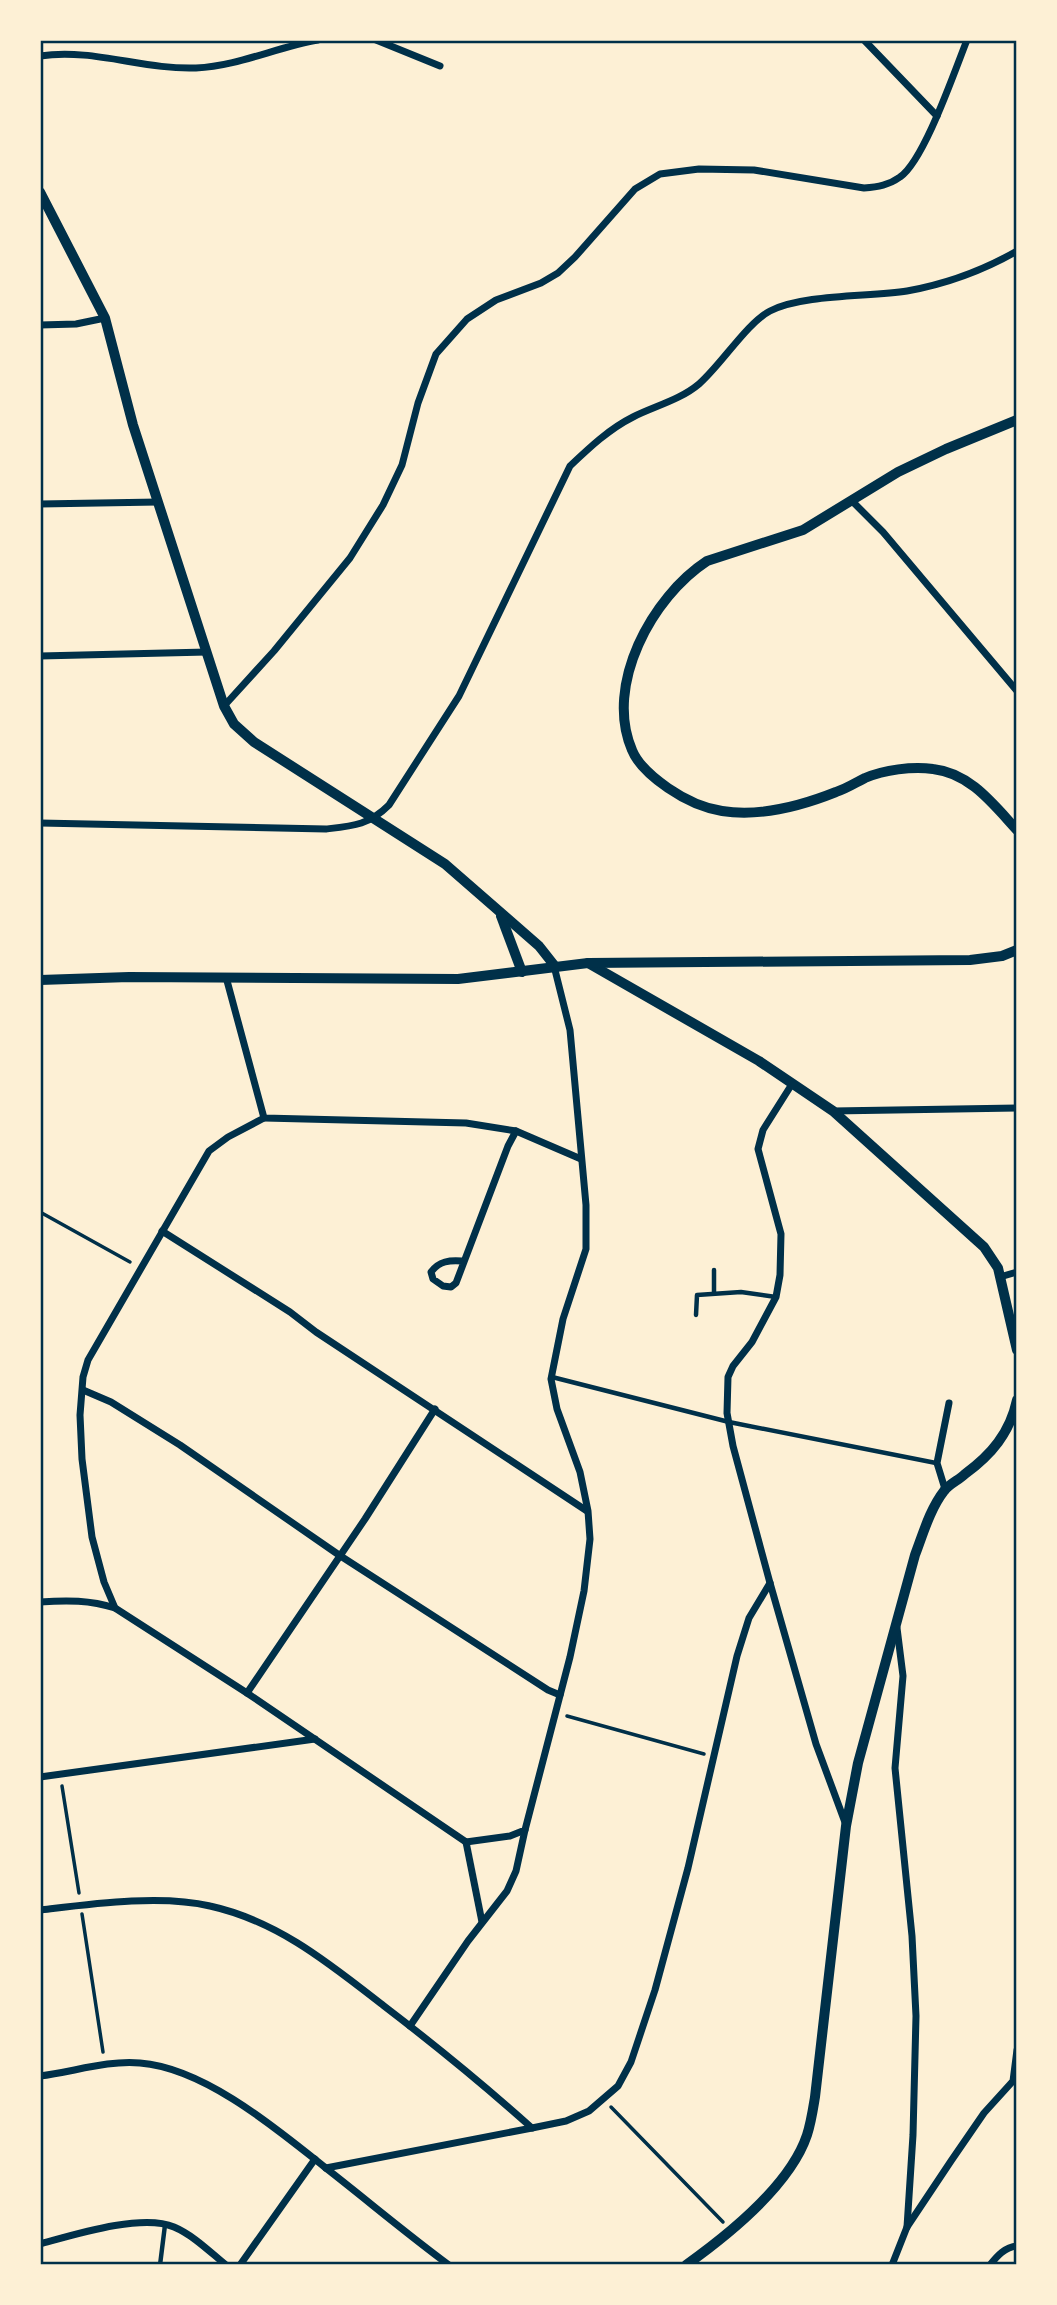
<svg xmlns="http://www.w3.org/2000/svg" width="1057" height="2305" font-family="Raleway,sans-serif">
  <rect width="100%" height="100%" fill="#fdf0d5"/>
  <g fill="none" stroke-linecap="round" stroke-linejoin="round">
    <g stroke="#003049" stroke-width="3.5">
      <path d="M40 1212 130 1262"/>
      <path d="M567 1716 704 1754"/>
      <path d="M62 1786 79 1893"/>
      <path d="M82 1914 103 2052"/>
      <path d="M611 2107 723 2222"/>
    </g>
    <g stroke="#003049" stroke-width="4.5">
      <path d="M714 1270V1293"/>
      <path d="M696 1315 697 1295 741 1292 776 1297"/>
      <path d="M552 1377 729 1422 936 1463"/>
      <path d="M160 2265 165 2225"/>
    </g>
    <g stroke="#003049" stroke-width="7">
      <path d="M376 40 440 66"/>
      <path d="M864 40 937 116"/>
      <path d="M40 56C93 48 144 70 196 68 238 66 277 47 318 40"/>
      <path d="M40 325 76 324 105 318"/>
      <path d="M852 501 883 532 1017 691"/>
      <path d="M40 504 158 502"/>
      <path d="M40 656 207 652"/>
      <path d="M224 706 274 651 350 558 383 505 402 465 418 403 436 354 467 319 496 300 541 283 558 273 575 257 635 189 660 174 699 169 754 170 864 188C878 187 889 185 900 177 924 161 955 70 967 40"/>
      <path d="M40 823 326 829C353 826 369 825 389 805L459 696 570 466C589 448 609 429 633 417 655 406 680 400 699 384 721 365 747 323 770 311 803 294 869 297 907 291 946 284 982 271 1017 251"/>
      <path d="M226 977 264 1118 466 1123 516 1131 581 1159"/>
      <path d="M792 1084 763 1130 758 1149 781 1234 780 1275 776 1297 752 1342 733 1366 728 1377 727 1413 733 1446 770 1583 816 1744 846 1825"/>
      <path d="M833 1111 1017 1108"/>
      <path d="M264 1118 228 1137 209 1151 88 1360 83 1377 80 1415 82 1459 92 1537 104 1582 115 1608 247 1693 466 1842 510 1836 525 1830 570 1657 584 1591 590 1539 588 1511 580 1472 557 1409 551 1379 563 1319 586 1249V1205L570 1030 554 966"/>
      <path d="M162 1231 290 1312 316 1332 587 1511"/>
      <path d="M462 1261C450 1260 439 1261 431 1272L433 1279 443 1286 451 1287 456 1283 508 1146 516 1131"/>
      <path d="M1000 1277 1017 1272"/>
      <path d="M83 1390 111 1402 180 1445 339 1555 548 1690 560 1695"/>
      <path d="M945 1489 937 1463 949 1403"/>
      <path d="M40 1602C67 1600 90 1600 115 1608"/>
      <path d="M897 1628 903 1676 895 1768 912 1936 916 2016 913 2135 907 2227"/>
      <path d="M247 1693 365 1519 435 1409"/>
      <path d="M40 1777 315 1739"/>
      <path d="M466 1842 482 1922"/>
      <path d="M40 1910C90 1904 161 1894 210 1906 278 1921 330 1964 384 2006 435 2045 484 2085 532 2128L566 2121 589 2111 618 2086 631 2062 655 1990 688 1868 737 1656 749 1618 770 1583"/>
      <path d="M410 2026 468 1941 507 1891 516 1871 525 1830"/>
      <path d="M40 2076C73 2072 107 2060 140 2063 205 2068 278 2130 327 2169 368 2201 407 2234 449 2265"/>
      <path d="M326 2168 532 2128"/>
      <path d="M40 2244C73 2235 142 2213 174 2227 193 2235 210 2252 226 2265"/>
      <path d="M240 2265 315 2159"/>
      <path d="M892 2265 907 2227 951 2161 984 2113 1013 2081 1017 2050"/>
      <path d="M990 2265C997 2256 1005 2247 1017 2246"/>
    </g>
    <g stroke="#003049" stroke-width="10">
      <path d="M40 192 105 318 133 425 224 706 234 724 254 742 445 864 539 946 554 965"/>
      <path d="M1017 420 946 449 898 472 803 530 707 561C652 597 604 685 632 750 638 765 655 779 668 788 684 799 703 808 722 811 759 817 801 806 836 792 846 789 855 783 865 778 884 770 912 766 933 769 970 773 993 804 1017 830"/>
      <path d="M501 916 522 972"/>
      <path d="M588 963 759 1061 833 1111 984 1247 998 1268 1017 1350"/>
      <path d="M40 980 129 977 458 979 588 963 970 960 1002 956 1017 950"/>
      <path d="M686 2265C728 2235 790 2186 807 2135 811 2123 813 2109 815 2097L846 1826 858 1763 915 1555C923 1534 930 1509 944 1491 949 1484 959 1480 965 1474 991 1455 1010 1433 1017 1400"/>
    </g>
  </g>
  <rect width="1057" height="2305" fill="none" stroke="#fdf0d5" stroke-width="84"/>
  <rect x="42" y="42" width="973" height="2221" fill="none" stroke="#003049" stroke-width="2.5"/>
</svg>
